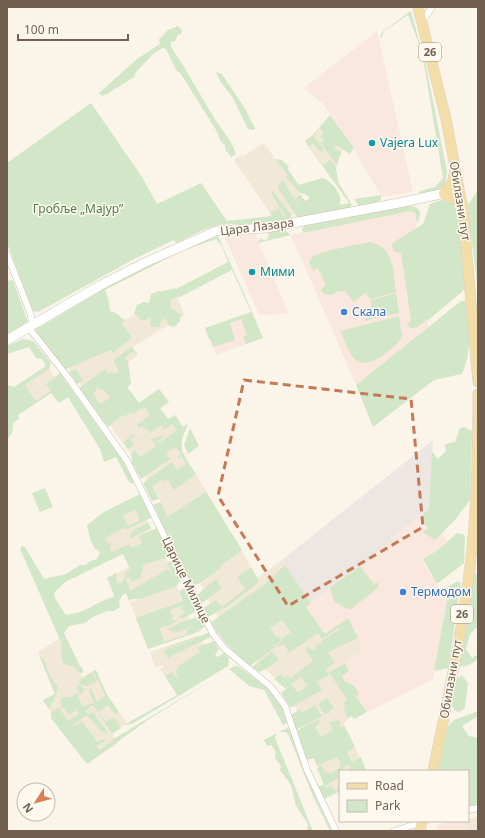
<svg xmlns="http://www.w3.org/2000/svg" width="485" height="838" font-family="'Noto Sans',sans-serif">
  <rect width="100%" height="100%" fill="#fbf5e9"/>
  <g fill="#f2e8d8">
    <path d="M330 115 347 138 332 179 305 141 313 135Z"/>
    <path d="M264 143 311 210 275 220 235 162V159L241 155 242 157Z"/>
    <path d="M175 290 184 315 133 347 138 355 128 362 131 384 127 387 139 403 159 389 169 402 160 408 168 419 175 415 183 427 188 424 181 441 183 453 226 524 167 518 159 498 136 461 42 332 101 292 117 325Z"/>
    <path d="M47 366 61 386 21 413 7 392Z"/>
    <path d="M135 497 173 574 116 597 107 578 129 567 123 554 109 560 99 539 113 507Z"/>
    <path d="M235 538 257 578 282 560 311 603 306 607 325 634 348 618 364 650 329 673 347 700 367 712 354 719 351 716 344 723 366 771H340V791L329 797 292 698 282 684 247 653 218 618 192 567Z"/>
    <path d="M177 586 195 633 148 649 130 602Z"/>
    <path d="M63 636 83 677 96 670 107 695 127 723 112 734 118 743 87 764 51 718V712L43 700 55 694 38 652Z"/>
    <path d="M197 636 210 650 196 685 178 696 160 669 164 667 163 665 155 667 150 652Z"/>
    <path d="M478 816V831H468L464 821Z"/>
  </g>
  <g fill="#fae8de">
    <path d="M377 31 413 192 382 197 343 131 322 103 304 88Z"/>
    <path d="M411 211 415 213 428 327 356 385 291 235Z"/>
    <path d="M254 231 289 314 259 315 224 235Z"/>
    <path d="M251 313 263 338 216 355 205 328Z"/>
    <path d="M426 512 449 544 424 563 444 597 448 595 433 679 367 712 356 696 347 701 329 673 364 650 348 618 325 634 306 607 357 568 392 540 391 538Z"/>
    <path d="M455 821H464L468 831H438L437 825Z"/>
  </g>
  <path fill="#ece7e2" d="M433 440 429 509 391 538 393 540 311 603 282 560Z"/>
  <g fill="#d2e7c8" fill-rule="evenodd">
    <path d="M411 11 426 66 447 171 445 185 440 190 418 195 420 191 435 187 443 178 422 52 408 15 384 31 381 38 380 36 383 31Z"/>
    <path d="M178 26 182 30 181 34 178 35 175 41 171 42V47C187 70 200 95 215 119 222 131 233 141 236 155L231 157 225 149V145L221 142 216 130 181 74 176 70 166 49 163 48 153 54 136 72 134 77 107 94 102 96 99 93 137 59 160 44 159 39 168 30Z"/>
    <path d="M216 72 222 74 244 107 255 128 254 130 248 129 233 98 220 81Z"/>
    <path d="M91 103 142 177 157 204 201 183 227 221 272 216 270 213 279 208 284 217H286L271 193 273 191 292 216C276 229 238 222 219 225 204 228 189 237 176 243L174 240 136 258 38 312 33 311 7 243V163Z"/>
    <path d="M330 115 354 148 350 154 336 145 334 148 341 152 337 165 318 139 322 142 324 140 321 137 324 132 320 128 314 136 324 150 321 152 313 143 309 146 323 165 331 160 336 167 338 182 352 205 349 209 302 218 297 217 278 188 279 184 283 180 300 209 295 198 301 195 305 201 310 198 305 194 300 193 286 177 287 175 275 159 282 160 289 167 288 170 299 185 323 178C332 182 343 194 340 205L349 203 305 141 313 135Z"/>
    <path d="M478 190V289L467 206Z"/>
    <path d="M381 195V200L378 202 359 206 354 199Z"/>
    <path d="M441 200C449 202 454 203 457 211L467 284 462 292 427 321V319C421 324 414 333 407 325L411 320 401 253 395 252 391 244 423 224 430 204Z"/>
    <path d="M410 206C422 207 422 215 417 223L415 213 411 211 303 233 302 228 307 224Z"/>
    <path d="M283 229 291 235 258 243 260 238 263 240 268 239 269 231Z"/>
    <path d="M218 236 247 300 263 338 246 344 243 336 247 335 241 319 230 323 235 340 213 347 210 339H209L205 328 251 312 232 270 178 298 177 296 171 300 170 307 181 315 180 321 174 327 169 326 167 321 162 318 159 327H152L150 325 151 319 150 317 146 320H141L134 313 137 305 143 302 149 303 151 294C159 290 169 291 174 288L176 289 228 262 222 246 216 239 180 252 105 290 108 297 110 311 116 313 125 320 121 323 132 337 113 353 110 350 66 369 35 331 37 326 40 327 128 274Z"/>
    <path d="M370 242C395 247 393 272 396 292L370 299 365 293 354 302 344 290 342 292 337 291 332 295 323 294 321 289 326 286 318 268 313 271 309 262 313 256 331 250Z"/>
    <path d="M11 280 13 281 28 322 7 336V281Z"/>
    <path d="M396 293 399 313 364 321 371 309V300Z"/>
    <path d="M461 301H466C469 328 473 348 462 374L434 380 373 427 356 385Z"/>
    <path d="M399 316 402 336C399 344 391 348 385 354 356 375 351 356 340 331Z"/>
    <path d="M23 339 33 341 51 363 49 369 25 385 36 401 51 391 46 384 60 373 123 461 152 517 128 529 124 528 105 538 109 544 112 543 110 547 112 552 129 544 131 548 142 543 139 536 157 528 166 550 170 553 166 559 165 558 143 565V572L140 574 142 577 132 582 129 577 126 578 130 591 168 569 173 575 167 563 172 560 182 578 177 586 140 599H132L129 601 126 593 123 595 119 601 120 607 114 611H107L91 618 85 623 69 626 64 633 80 666 83 669V673L78 672 73 666 66 665 62 662 61 642 20 549 22 546 25 547 44 579 66 574 80 565H86L90 561 97 559 100 553 98 550 95 549 90 539 87 525 104 512 140 494 134 482 131 484C126 479 121 465 116 457L104 462 100 449 68 397 59 403 51 393 18 415 19 419 13 423 12 433 7 440V385L14 387 46 366 42 359 36 358 29 347 7 354V346ZM140 507 135 510 140 520 128 526 123 516ZM123 554 130 569 126 573C125 577 124 584 117 583L116 573 107 578 114 595 113 597C97 601 82 616 65 614L55 598 54 593 65 582Z"/>
    <path d="M132 347 138 355 133 352 125 358 128 362 131 384 127 387 139 403 159 389 169 402 160 408 168 419 175 415 183 427 188 424C176 448 182 453 196 474L174 490 168 480 164 482 162 479 152 487 159 499 152 501 143 483 172 462 177 470 186 464 182 457 178 459 177 457 181 454 176 447 166 453 170 459 141 479 132 463 131 453 135 450 140 457 156 446 151 439 166 435 157 441 159 443 177 430 172 424 163 431 164 428 161 425 128 449 123 442 133 434 135 436 130 439 134 444 150 432 147 428 144 429 142 426 139 428 137 425 150 415 144 406 133 414 131 412 124 417 123 415 108 427 79 388 105 369 109 374 112 371 114 374 119 371 113 360ZM94 387 104 390 110 398 100 404 93 394 97 390Z"/>
    <path d="M108 364 79 383 77 384 69 372 76 369 83 380Z"/>
    <path d="M464 427 472 431 470 500 455 520 435 540 423 532 428 528 420 517 429 509 432 451 438 459 446 451 445 444 455 442 460 428Z"/>
    <path d="M190 428 199 446 188 454 184 445Z"/>
    <path d="M45 488 53 507 40 512 32 493Z"/>
    <path d="M206 492 242 550 220 566 221 568 200 583 195 585 189 579 153 505 161 502 167 517Z"/>
    <path d="M148 523 151 528 129 539 132 531Z"/>
    <path d="M457 533 463 534 465 537 464 563 437 584 423 559 437 551Z"/>
    <path d="M285 565 311 603 306 607 325 634 348 618 358 638 328 652 335 662 325 670 328 673 345 663 349 671 342 676C345 683 347 682 353 685 355 686 357 691 359 694L356 696 367 712 354 719 352 716 348 718 343 708 346 707 343 703 347 700 330 674 317 682 322 690 292 707H290L281 693 291 685 285 688 274 679 281 674 284 678 288 675 290 678 313 661 305 649 308 647 315 651 316 644H321L322 640 339 630 338 628 322 639 318 633 266 669 259 672 252 667 277 648 273 652 279 660 289 652 284 644 278 647 283 638 291 632 282 620 270 628 277 637 279 636 281 639 278 646 272 644 276 647 250 666 228 646 210 623 265 584ZM301 677 307 686 298 693 291 684Z"/>
    <path d="M360 566 374 584 377 582 379 587 351 609 345 608 334 601 330 588Z"/>
    <path d="M251 567 259 581 258 583 228 606 208 617 203 608 216 600 222 607 245 589 237 577Z"/>
    <path d="M473 570 478 577V626L470 634 466 649 472 658 477 655 478 659C471 664 466 668 457 666Z"/>
    <path d="M216 579 222 588 201 604 197 595Z"/>
    <path d="M458 581 461 583 448 668 434 671 448 595 444 597 441 591Z"/>
    <path d="M185 588 198 611 180 619 179 616 184 614 181 606 170 610 173 621 179 619 168 627 167 625 160 628 164 642 188 634 187 630 192 626 175 633 174 631 171 632 169 629 179 623 201 616 205 626 198 632 148 649 136 618 183 601 179 591Z"/>
    <path d="M208 633 211 635 209 638 173 655 168 659 164 650 199 638 159 650Z"/>
    <path d="M214 641 219 649 215 655 217 657 224 653 229 658 228 666 132 724 124 725 177 695 165 676 172 672 176 677 178 676 175 671 178 669 177 667 200 652 198 648H195Z"/>
    <path d="M39 655 44 660 51 678 58 687 55 698 49 709 43 700 55 694Z"/>
    <path d="M235 666H238C253 677 292 702 286 724L283 725 264 690 249 686 229 669Z"/>
    <path d="M96 670 107 695 119 712 115 714 108 705 98 712 106 722 114 717 121 728 112 734 93 705 85 711 89 715 93 712 108 733 102 732 87 715 73 725 74 726 82 721 97 742 103 739 105 741 97 746 100 750 115 738 224 673 149 719 87 764 51 718V712L62 706 60 702 62 698 71 697 79 692 76 686 79 684 84 689 82 693 78 694 82 707 94 703 89 691 91 687 97 702 105 696 99 681H97L93 671ZM63 707 69 715 76 710 79 714 68 721 60 709Z"/>
    <path d="M92 672 96 682 87 686 81 684 78 681Z"/>
    <path d="M462 675 468 683 465 708 459 712 455 711 452 706 457 679Z"/>
    <path d="M327 698 334 708 329 711 330 713 324 714 318 704Z"/>
    <path d="M315 705 322 716 321 717 296 730 291 715 300 709 302 713Z"/>
    <path d="M478 711V716L462 726 469 736 478 738V804L469 806 468 771H438L448 726 454 720Z"/>
    <path d="M318 720 320 721 315 727 321 737 333 730 329 722 340 720V728L344 726 355 747 347 752 352 762 361 757 366 771H347L351 768 349 764 342 769 343 771H340V777L325 786 326 788 331 785 335 791 340 788V791L324 799 318 786 324 785 317 768 321 765 325 772 327 771 330 774 340 768 339 765 342 764 337 757 317 766 314 758 307 760 296 731Z"/>
    <path d="M287 728 291 730 318 802 332 831H330L312 794 289 736 286 732H279Z"/>
    <path d="M277 733 275 738 313 831H307L308 824 296 806 291 785 280 770 281 766 275 758 276 752 271 745 267 746 264 740Z"/>
  </g>
  <g fill="none" stroke-linecap="round" stroke-linejoin="round">
    <g stroke="#ccbeb0" stroke-width="7">
      <g id="street">
        <path d="M422 22 432 7"/>
        <path d="M7 254 31 315 32 326"/>
        <path d="M29 328 67 376 127 461 213 634 225 649 271 687 285 706 307 770 336 831"/>
        <path d="M468 810 478 808"/>
        <path d="M394 831 423 822"/>
      </g>
    </g>
    <g stroke="#cebfad" stroke-width="10">
      <path id="secondary" d="M7 340 99 286 144 263 216 231 266 228 399 203 459 190"/>
    </g>
    <g stroke="#d8d2ce" stroke-width="11">
      <g id="primary">
        <path d="M418 7 446 119 463 210 478 382"/>
        <path d="M455 172 452 183 444 194 462 203"/>
        <path d="M433 771C448 698 464 624 472 549 477 498 478 446 478 394"/>
        <path d="M420 831 422 821"/>
      </g>
    </g>
    <use href="#street" stroke="#fff" stroke-width="6"/>
    <use href="#secondary" stroke="#fff" stroke-width="9"/>
    <use href="#primary" stroke="#f3dda8" stroke-width="10"/>
  </g>
  <path fill="none" stroke="#c57958" stroke-width="3" stroke-dasharray="8 5" stroke-linejoin="round" d="M244 380 411 399 423 527 288 606 218 496Z"/>
  <g fill="#0f9aa8" stroke="#fdf9ef" stroke-width="1.5">
    <circle cx="372" cy="143" r="4"/>
    <circle cx="252" cy="272" r="4"/>
  </g>
  <g fill="#3f7fe0" stroke="#fdf9ef" stroke-width="1.5">
    <circle cx="344" cy="312" r="4"/>
    <circle cx="403" cy="592" r="4"/>
  </g>
  <g text-anchor="middle" stroke-width="3" stroke-linejoin="round" paint-order="stroke">
    <g fill="#fdf9ef" stroke="#9c8d7f" stroke-width="1">
      <rect x="419" y="43" width="22" height="18" rx="3"/>
      <rect x="451" y="605" width="22" height="18" rx="3"/>
    </g>
    <g font-size="11" font-weight="bold" fill="#735f4f">
      <text x="430" y="56">26</text>
      <text x="462" y="618">26</text>
    </g>
    <g font-size="12" fill="#0d838f" stroke="#fdf9ef" text-anchor="start">
      <text x="380" y="147">Vajera Lux</text>
      <text x="260" y="276">Мими</text>
    </g>
    <g font-size="12" fill="#735f4f" stroke="#fdf9ef">
      <text transform="translate(460 201) rotate(81)" y="4">Обилазни пут</text>
      <text transform="translate(257 227) rotate(-7)" y="4">Цара Лазара</text>
      <text transform="translate(186 580) rotate(64)" y="4">Царице Милице</text>
      <text transform="translate(451 679) rotate(-80)" y="4">Обилазни пут</text>
    </g>
    <g font-size="12" fill="#557d4b" stroke="#fdf9ef">
      <text x="78" y="213">Гробље „Мајур”</text>
    </g>
    <g font-size="12" fill="#366cbe" stroke="#fdf9ef" text-anchor="start">
      <text x="352" y="316">Скала</text>
      <text x="411" y="596">Термодом</text>
    </g>
  </g>
  <rect width="485" height="838" fill="none" stroke="#735f4f" stroke-width="16"/>
  <rect x="339" y="770" width="130" height="52" fill="#fdf9ef" stroke="#c6bbaf"/>
  <rect x="347" y="783" width="20" height="6" fill="#f3dda8" stroke="#c6bbaf"/>
  <text x="375" y="790" font-size="12" fill="#735f4f">Road</text>
  <rect x="347" y="800" width="20" height="12" fill="#d2e7c8" stroke="#c6bbaf"/>
  <text x="375" y="810" font-size="12" fill="#735f4f">Park</text>
  <g transform="translate(36 802) rotate(234)"><circle r="19" fill="#fdf9ef" stroke="#c6bbaf"/>
  <path d="M0-3L7 15L0 10L-7 15Z" fill="#d9805a"/>
  <text y="-6" font-size="11" font-weight="bold" text-anchor="middle" fill="#735f4f">N</text>
  </g>
  <path d="M18 34v6h110v-6" fill="none" stroke="#735f4f" stroke-width="2"/>
  <text x="24" y="34" font-size="12" fill="#735f4f" stroke="#fdf9ef" stroke-width="3" paint-order="stroke">100 m</text>
</svg>
